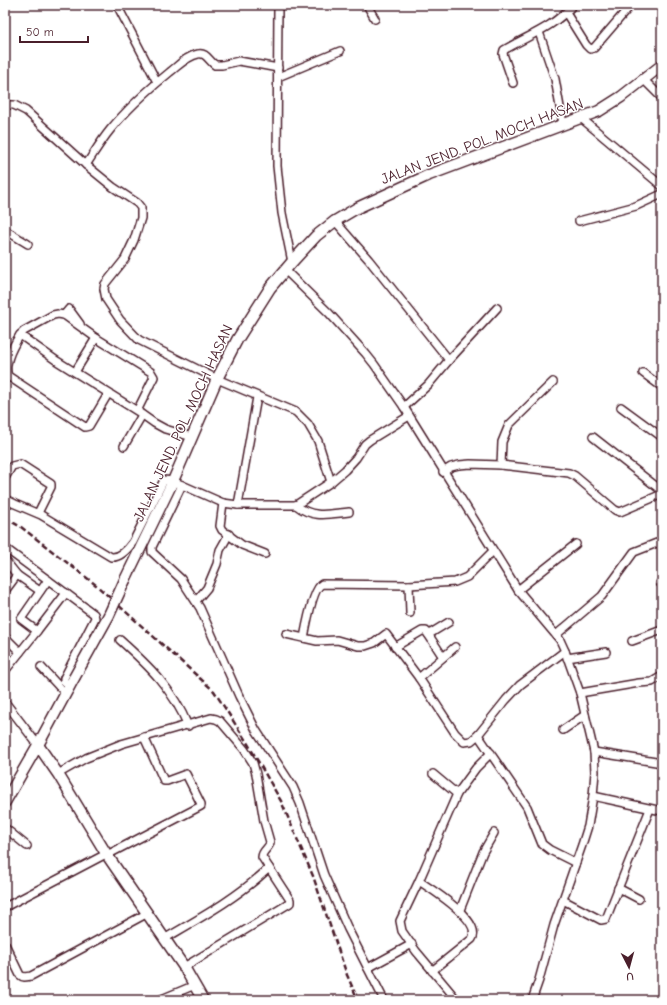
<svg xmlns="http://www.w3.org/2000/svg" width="667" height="1005" font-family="'Comic Neue',sans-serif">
  <rect width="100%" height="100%" fill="#fff"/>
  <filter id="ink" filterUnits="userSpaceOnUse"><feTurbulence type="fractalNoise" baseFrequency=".025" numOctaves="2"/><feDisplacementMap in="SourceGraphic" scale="8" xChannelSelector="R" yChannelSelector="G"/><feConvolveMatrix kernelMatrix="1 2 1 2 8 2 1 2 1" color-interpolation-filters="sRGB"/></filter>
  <g filter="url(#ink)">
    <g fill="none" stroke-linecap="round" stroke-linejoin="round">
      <g stroke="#4a1f2b" stroke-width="10">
        <g id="street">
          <path d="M117 5 157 82"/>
          <path d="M278 5 277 166 282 213 292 262"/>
          <path d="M367 5 375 19"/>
          <path d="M566 13 586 45 590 49 594 48 631 5"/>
          <path d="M539 32 555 79 563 124"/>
          <path d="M278 77 340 51"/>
          <path d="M644 80 662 98"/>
          <path d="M513 83 503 54 504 50C531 34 551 29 573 5"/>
          <path d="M5 105H14L26 111 86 165 113 187 137 203 141 208V218L134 240 125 259 105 284 104 289 106 299 120 320 139 340 217 379 296 412 308 424 318 441 331 482"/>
          <path d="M581 118 662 186"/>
          <path d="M86 165C94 153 101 141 110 130 128 108 148 90 170 72 178 66 187 56 198 54 206 52 209 61 215 65H222L239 61 278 68"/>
          <path d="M335 221 369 260 449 360 428 385 404 407"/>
          <path d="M579 221 636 206 662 194"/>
          <path d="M5 230 28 244"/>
          <path d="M285 270 329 313 366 354 374 364 404 407 518 590 560 640 565 651 580 693 594 752 595 772 593 796 588 826 582 845 554 925 539 980 532 1000"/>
          <path d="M64 315 69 309 80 324"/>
          <path d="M20 335C13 346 3 363 8 376L85 427 89 426 108 394"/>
          <path d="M449 360 497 308"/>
          <path d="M75 372 96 338"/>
          <path d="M643 373 662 387"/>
          <path d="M621 407 662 437"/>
          <path d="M137 411 154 377 151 372 96 338 64 315 58 314 53 315 24 331 20 335 57 361 137 411 154 423 165 429 192 437"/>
          <path d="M593 437 662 491"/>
          <path d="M124 446 142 415"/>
          <path d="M501 465 502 442 509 425 553 382"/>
          <path d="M443 472 451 467 459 465 470 464 501 465 569 473 575 476 615 510 620 512 662 494"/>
          <path d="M5 478 12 466 20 464 51 484V487L38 513"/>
          <path d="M182 485 152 547V552L181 579 200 608 239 696 256 730 293 787 300 803 324 875 348 929 384 1000"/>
          <path d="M5 499 15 504 41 515 111 557C120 558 128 549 133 542L164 480 173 481 223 503 238 505H296L331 482 345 470 356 458 365 444 370 440 409 416"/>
          <path d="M223 503 220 526 222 530 242 545 265 554"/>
          <path d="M238 505 257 397"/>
          <path d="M296 505C313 519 329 514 349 512"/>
          <path d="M5 548 94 614 95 618 64 678V681L70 686"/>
          <path d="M5 560 17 575 5 591"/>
          <path d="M17 575 40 591"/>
          <path d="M48 580 21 619 37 631 66 593"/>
          <path d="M660 583 662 582"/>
          <path d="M409 585 410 613"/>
          <path d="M518 590 576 544"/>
          <path d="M196 601 207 588 217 564 220 550 229 534"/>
          <path d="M286 634 317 641 337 640 358 646H365L374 643 386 634 419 678 455 733 464 742 471 741 478 735 506 700 520 685 565 651"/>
          <path d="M428 634 443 657"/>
          <path d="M556 635 602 596 634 552 662 541"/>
          <path d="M5 637 20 652"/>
          <path d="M304 638C306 627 313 588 322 584L409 585 455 582 467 577 493 551"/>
          <path d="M120 640C149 666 173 689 188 726"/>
          <path d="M632 641 662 630"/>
          <path d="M395 647 422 631H426L428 634 431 633 449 622"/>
          <path d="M567 658 606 652"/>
          <path d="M41 667 66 694"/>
          <path d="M5 671 37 631"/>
          <path d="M419 678 455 647"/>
          <path d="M580 693 639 683 652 682 662 676"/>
          <path d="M5 702 38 745"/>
          <path d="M563 730 585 715"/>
          <path d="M478 735 527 807 542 844 550 850 576 863"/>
          <path d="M594 752 662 763"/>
          <path d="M58 774 86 758 121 744 211 718 216 719 220 721 244 749 253 763 256 774 264 821 270 842C270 848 262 850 262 857L290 900V903L184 967"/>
          <path d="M433 774 457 794"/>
          <path d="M593 796 662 811"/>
          <path d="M5 828 27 846"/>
          <path d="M107 855 201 806V804L186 774 167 781H164L144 737"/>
          <path d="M419 881C431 889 483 921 472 939L432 971"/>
          <path d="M618 888 639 899"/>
          <path d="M563 900 601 920 606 919 650 809"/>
          <path d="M5 907 106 854"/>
          <path d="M460 910 483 852 494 833"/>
          <path d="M164 939C202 917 237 898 269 868"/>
          <path d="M5 944 20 975C23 978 26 977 31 976L146 914"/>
          <path d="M368 968 412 944"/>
          <path d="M159 1000 195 985"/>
          <path d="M457 1000 416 951 402 931 400 921 419 881 457 794 476 768 491 753"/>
        </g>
      </g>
      <g stroke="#4a1f2b" stroke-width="13">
        <g id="secondary">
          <path d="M125 580 173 481 217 379 237 340 270 288 292 262 316 236 335 221 357 208 429 175 599 111 621 97 662 65"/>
          <path d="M38 745 58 774 107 855 184 967 203 1000"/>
          <path d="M5 802 38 745 74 678"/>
        </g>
      </g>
      <use href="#street" stroke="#fff" stroke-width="7"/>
      <use href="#secondary" stroke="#fff" stroke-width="10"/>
      <path stroke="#4a1f2b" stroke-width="2.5" stroke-dasharray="6 3" stroke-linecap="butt" d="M5 518 21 527 96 585 214 691 248 744 281 801 313 876 347 975 358 1000"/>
      <g stroke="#4a1f2b" stroke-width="13" stroke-linecap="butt">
        <path id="secondary-bridge" d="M74 678 109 615 125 580"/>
      </g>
      <use href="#secondary-bridge" stroke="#fff" stroke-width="10"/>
    </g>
  </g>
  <g text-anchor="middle" stroke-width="3" stroke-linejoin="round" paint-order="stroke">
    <g font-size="15" fill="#4a1f2b" stroke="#fff">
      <text transform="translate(482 141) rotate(-21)" y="5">JALAN JEND. POL. MOCH HASAN</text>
      <text transform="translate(183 423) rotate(-65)" y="5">JALAN JEND. POL. MOCH HASAN</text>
    </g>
  </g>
  <rect width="667" height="1005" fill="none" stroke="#fff" stroke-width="20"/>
  <rect x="10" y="10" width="647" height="985" fill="none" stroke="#4a1f2b" stroke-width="1.5" filter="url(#ink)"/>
  <g transform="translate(629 967) rotate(174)" stroke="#ffffff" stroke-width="3" paint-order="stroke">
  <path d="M0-3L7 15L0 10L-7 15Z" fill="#4a1f2b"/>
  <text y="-6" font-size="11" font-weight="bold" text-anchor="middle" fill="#4a1f2b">U</text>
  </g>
  <path d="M20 36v6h68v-6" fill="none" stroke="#4a1f2b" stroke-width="2"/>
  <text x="26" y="36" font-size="12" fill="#4a1f2b" stroke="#ffffff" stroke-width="3" paint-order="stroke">50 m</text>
</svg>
